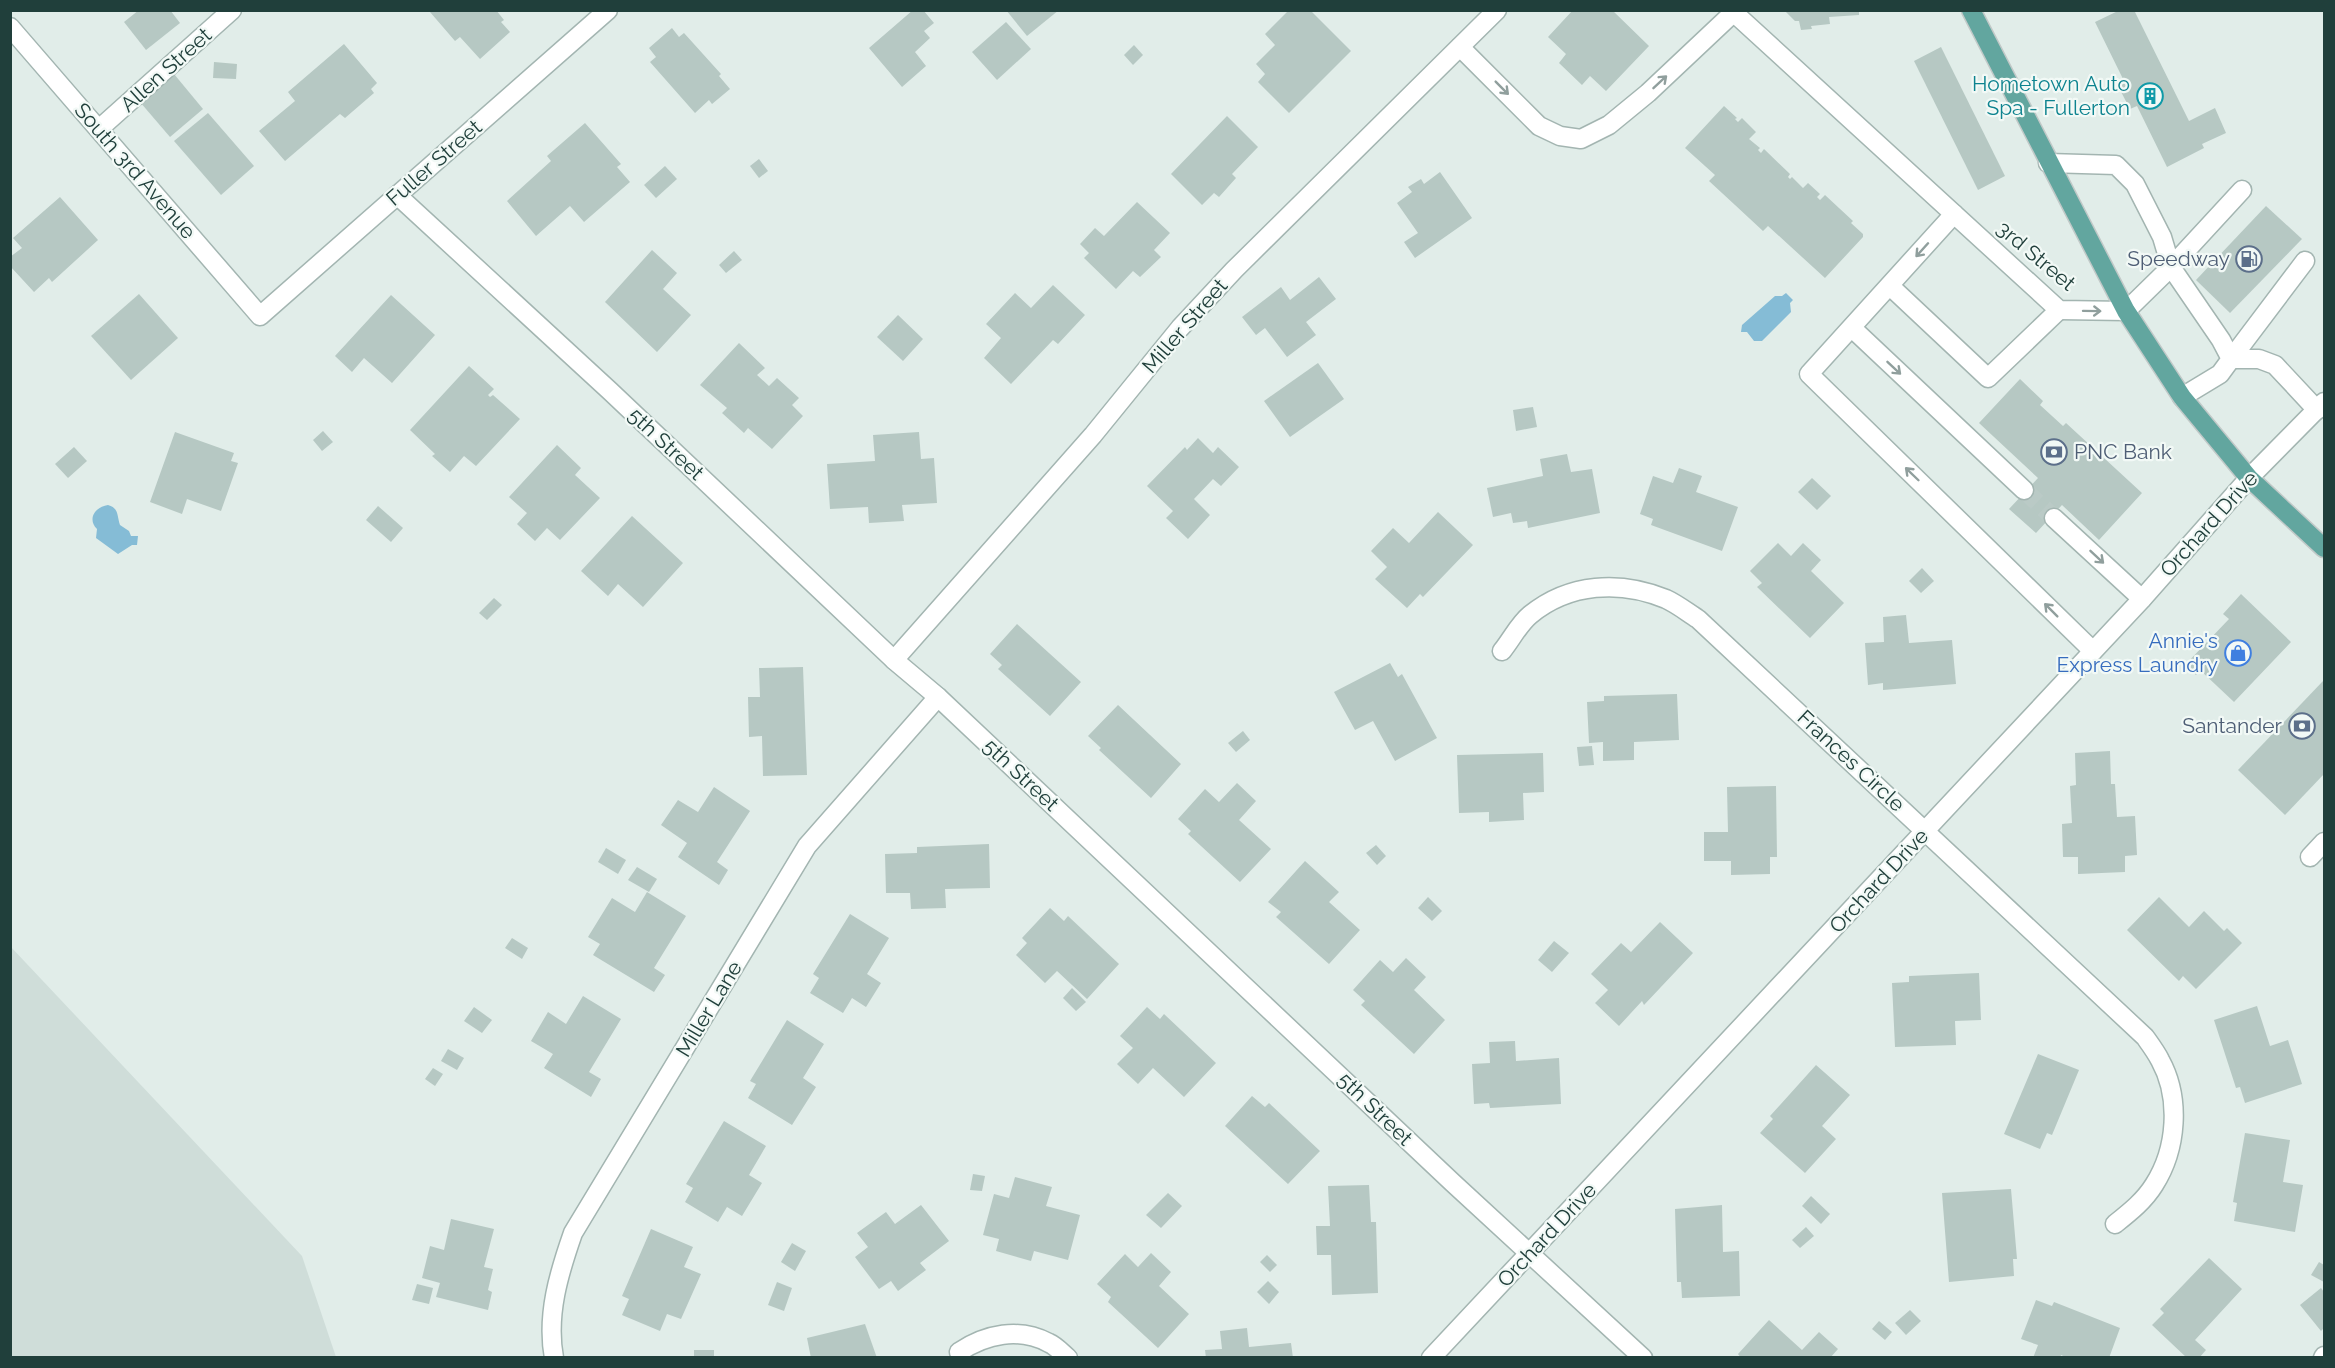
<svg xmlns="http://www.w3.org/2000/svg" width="2335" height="1368" font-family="Raleway,sans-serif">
  <rect width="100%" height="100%" fill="#e1ede9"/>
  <path fill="#cfddd9" d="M10 946 302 1256 336 1357H11Z"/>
  <g fill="#85bcd6">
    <path d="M1786 293 1793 300 1790 303 1791 312 1762 341H1754L1747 332H1741L1742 325 1775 296H1782Z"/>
    <path d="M108 505C119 508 117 516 120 525L129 531 131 536H138L137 545H132L118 554 96 538 97 529C87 519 95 507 108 505Z"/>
  </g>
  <g fill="#b6c8c3">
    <path d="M139 10H170L180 23 146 50 124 22Z"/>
    <path d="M432 10H496L504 20 501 22 510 32 480 59 460 37 455 41 430 12Z"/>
    <path d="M913 10H923L934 23 924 31 930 38 915 52 926 66 902 87 869 48Z"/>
    <path d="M1006 10H1059L1027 36Z"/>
    <path d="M1289 10H1310L1351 51 1289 113 1258 82 1265 74 1256 64 1275 45 1265 34Z"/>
    <path d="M1573 10H1612L1649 46 1606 91 1590 76 1582 85 1559 63 1566 54 1548 37Z"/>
    <path d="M1784 10H1859V15L1829 17 1830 24 1811 26 1812 29 1801 30 1799 21H1795Z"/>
    <path d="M2120 10H2134L2189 121 2215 108 2226 133 2202 144 2204 148 2167 167 2137 106 2130 109 2118 86 2125 83 2095 22Z"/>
    <path d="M1006 22 1031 49 997 80 972 52Z"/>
    <path d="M672 28 679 37 684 33 721 74 719 76 730 89 712 104 709 100 695 113 650 62 656 57 649 48Z"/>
    <path d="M344 44 377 83 371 89 374 93 345 118 340 114 285 161 259 131 295 101 288 92Z"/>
    <path d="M1134 45 1143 55 1133 65 1124 55Z"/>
    <path d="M1941 47 2005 176 1978 190 1914 61Z"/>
    <path d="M214 62 237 64 236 79 213 78Z"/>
    <path d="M174 74 203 109 170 137 140 102Z"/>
    <path d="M1724 106 1737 118 1735 119 1738 122 1742 118 1756 132 1749 139 1760 148 1758 150 1761 153 1764 149 1790 174 1788 177 1790 179 1792 177 1803 188 1808 183 1820 194 1817 197 1820 200 1825 195 1853 221 1851 223 1863 234V237L1825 278 1768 226 1763 231 1735 205 1709 181 1715 175 1685 148Z"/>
    <path d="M208 113 254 166 221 195 174 141Z"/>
    <path d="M1227 116 1258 147 1232 174 1236 178 1219 197 1214 193 1202 205 1171 174Z"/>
    <path d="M585 123 621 164 617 167 630 182 584 222 570 206 536 236 507 201 551 161 547 156Z"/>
    <path d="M759 159 768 171 759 178 750 166Z"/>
    <path d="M665 166 677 179 656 198 644 185Z"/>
    <path d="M1440 172 1472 218 1415 258 1404 242 1418 233 1397 203 1412 192 1408 187 1421 179 1424 184Z"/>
    <path d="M60 197 98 240 52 282 49 278 34 292 10 266V257L22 248 13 238Z"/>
    <path d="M1137 202 1170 233 1154 250 1161 257 1140 277 1133 271 1116 289 1084 258 1089 253 1080 244 1095 228 1104 236Z"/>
    <path d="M2266 206 2302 239 2230 313 2196 280Z"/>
    <path d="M652 250 677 273 663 289 691 315 657 352 605 302Z"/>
    <path d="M734 251 742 260 726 273 719 265Z"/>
    <path d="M1319 277 1336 299 1306 322 1316 335 1287 357 1265 328 1256 335 1242 317 1281 287 1290 300Z"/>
    <path d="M1053 285 1085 315 1058 344 1053 340 1011 384 984 358 1001 338 986 324 1015 293 1031 308Z"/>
    <path d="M139 294 178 338 131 380 91 336Z"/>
    <path d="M391 295 435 335 392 383 364 358 352 372 335 356Z"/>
    <path d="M898 315 923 339 903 361 877 337Z"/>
    <path d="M739 343 765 368 757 375 769 386 777 378 799 398 792 405 803 416 772 449 748 428 744 433 722 413 727 408 700 385Z"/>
    <path d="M1318 363 1344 399 1290 437 1264 401Z"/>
    <path d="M469 366 494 389 488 395 490 397 493 395 520 419 476 466 464 456 450 472 432 456 435 454 410 430Z"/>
    <path d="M2020 379 2043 401 2040 405 2063 426 2066 423 2142 493 2099 540 2062 505 2036 533 2009 509 2038 478 1979 423Z"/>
    <path d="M1533 407 1537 427 1516 431 1513 410Z"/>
    <path d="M323 431 333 442 322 451 313 440Z"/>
    <path d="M175 432 234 453 231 461 238 463 221 511 187 499 182 514 150 502Z"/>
    <path d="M919 432 921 459 934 458 937 503 902 505 904 521 869 523 868 507 830 509 827 464 875 461 873 435Z"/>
    <path d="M1198 438 1213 453 1218 447 1239 467 1221 486 1213 479 1194 499 1210 515 1188 539 1166 518 1173 511 1147 486 1185 447 1187 450Z"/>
    <path d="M557 445 581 468 575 475 600 498 560 540 547 528 535 541 517 524 527 513 509 497Z"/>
    <path d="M74 447 87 461 68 478 55 464Z"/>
    <path d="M1567 454 1571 472 1592 469 1600 513 1528 528 1527 521 1513 523 1511 513 1493 517 1487 488 1543 476 1540 459Z"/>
    <path d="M1679 468 1702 476 1696 492 1738 507 1722 551 1651 525 1653 519 1640 514 1653 476 1673 483Z"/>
    <path d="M1812 478 1831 496 1817 510 1798 492Z"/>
    <path d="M378 506 403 528 391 542 366 520Z"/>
    <path d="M1438 512 1473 545 1423 597 1420 594 1407 608 1375 579 1387 567 1371 551 1393 528 1409 543Z"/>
    <path d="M632 516 683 563 643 607 618 584 608 596 581 571Z"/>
    <path d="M1778 543 1791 556 1803 543 1821 560 1811 571 1844 603 1810 638 1757 587 1762 583 1750 571Z"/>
    <path d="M1922 568 1934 581 1921 593 1909 581Z"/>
    <path d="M2241 594 2291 642 2234 702 2200 670 2196 675 2185 665 2229 619 2223 614Z"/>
    <path d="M494 598 502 605 487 620 479 613Z"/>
    <path d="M1906 615 1909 643 1952 640 1956 684 1883 690V683L1868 685 1865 643 1884 642 1883 617Z"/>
    <path d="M1017 624 1081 682 1050 716 998 669 1002 665 990 654Z"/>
    <path d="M1390 663 1398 677 1402 674 1437 738 1395 761 1373 721 1355 730 1334 692Z"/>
    <path d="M803 667 807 775 763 776 762 736 749 737 748 697H760L759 668Z"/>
    <path d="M2323 681 2324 774 2285 815 2238 770Z"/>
    <path d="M1677 694 1679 740 1634 742V760L1603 761V742L1589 743 1587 702 1604 701V696Z"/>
    <path d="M1118 705 1181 764 1151 798 1099 750 1101 748 1088 736Z"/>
    <path d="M1243 731 1250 740 1236 752 1228 743Z"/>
    <path d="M1592 746 1594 765 1579 766 1577 747Z"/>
    <path d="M2110 751 2111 784H2115L2117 817 2135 816 2137 855 2125 856V872L2078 874V857H2063L2062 824 2072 823 2070 786 2076 785 2075 753Z"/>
    <path d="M1543 753 1544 792 1523 793 1524 820 1489 822V812L1459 813 1457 755Z"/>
    <path d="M1237 783 1256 801 1239 820 1271 849 1240 882 1188 834 1191 831 1178 819 1205 789 1219 802Z"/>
    <path d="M1776 786 1777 857H1770V874L1731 875V861H1704V832H1728L1727 787Z"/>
    <path d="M714 787 750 811 717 862 728 870 719 885 678 857 687 843 661 825 678 800 698 812Z"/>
    <path d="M989 844 990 888 945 889 946 908 911 909 910 893H886L885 854 917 853V847Z"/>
    <path d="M1376 845 1386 856 1377 865 1366 853Z"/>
    <path d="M606 848 626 860 618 874 598 862Z"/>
    <path d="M1305 861 1339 892 1329 902 1360 930 1329 964 1276 917 1281 912 1268 902Z"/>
    <path d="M637 867 657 879 649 892 628 880Z"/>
    <path d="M647 892 686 916 654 968 665 975 654 992 593 955 600 944 588 937 612 898 635 912Z"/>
    <path d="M1428 897 1442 911 1432 921 1418 908Z"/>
    <path d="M2159 897 2189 927 2204 911 2224 931 2227 928 2242 943 2196 989 2183 976 2179 981 2127 930Z"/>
    <path d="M1050 908 1064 921 1068 916 1119 964 1087 999 1057 971 1045 983 1016 955 1027 943 1022 938Z"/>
    <path d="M850 914 889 938 867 974 881 983 866 1007 852 998 843 1013 810 993 819 978 813 974Z"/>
    <path d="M1660 922 1693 953 1644 1005 1642 1001 1619 1026 1595 1003 1608 990 1591 974 1621 943 1631 952Z"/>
    <path d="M512 938 528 948 522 959 505 948Z"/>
    <path d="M1554 941 1569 953 1552 972 1538 960Z"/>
    <path d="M1406 958 1426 977 1414 990 1445 1020 1414 1054 1361 1005 1365 1001 1353 990 1380 960 1393 972Z"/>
    <path d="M1979 973 1981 1020 1955 1021 1956 1045 1895 1047 1892 983 1909 982V976Z"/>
    <path d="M1072 988 1086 1002 1076 1011 1063 998Z"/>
    <path d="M583 996 621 1019 589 1072 601 1079 591 1097 544 1068 553 1054 531 1041 548 1012 566 1024Z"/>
    <path d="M2257 1006 2270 1046 2288 1040 2302 1084 2245 1103 2240 1087 2236 1088 2214 1020Z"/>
    <path d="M474 1007 492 1020 482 1033 464 1021Z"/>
    <path d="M1147 1007 1160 1019 1164 1014 1216 1063 1184 1097 1153 1068 1138 1084 1117 1064 1133 1048 1120 1036Z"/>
    <path d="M787 1020 824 1044 803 1078 816 1087 792 1125 748 1098 756 1084 750 1081Z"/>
    <path d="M1515 1041 1516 1061 1559 1058 1561 1104 1490 1108 1489 1103 1474 1104 1472 1064 1490 1063 1489 1042Z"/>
    <path d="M448 1049 464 1058 457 1070 441 1061Z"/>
    <path d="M2038 1054 2079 1070 2052 1135 2047 1133 2040 1149 2004 1134Z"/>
    <path d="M1816 1065 1850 1095 1822 1126 1836 1139 1805 1173 1760 1133 1773 1119 1770 1116Z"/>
    <path d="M433 1068 443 1074 435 1086 425 1079Z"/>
    <path d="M1252 1096 1265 1107 1269 1103 1320 1151 1288 1184 1225 1126Z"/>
    <path d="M724 1121 766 1146 749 1175 762 1183 742 1216 727 1207 718 1222 685 1202 693 1188 686 1184Z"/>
    <path d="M2245 1133 2290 1140 2283 1182 2303 1185 2295 1232 2234 1221 2237 1203 2233 1202Z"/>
    <path d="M973 1174 985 1176 982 1191 970 1190Z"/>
    <path d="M1015 1177 1052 1187 1046 1206 1080 1215 1068 1260 1034 1251 1031 1261 996 1251 999 1239 983 1235 994 1194 1009 1198Z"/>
    <path d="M1369 1185 1371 1222H1376L1378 1293 1332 1295 1331 1255H1317L1316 1226H1330L1328 1186Z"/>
    <path d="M2011 1189 2017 1259H2013L2014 1276 1949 1282 1942 1193Z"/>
    <path d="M1168 1193 1182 1206 1161 1228 1146 1215Z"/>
    <path d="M1811 1196 1830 1214 1821 1224 1802 1206Z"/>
    <path d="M921 1205 949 1241 920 1263 926 1270 898 1291 891 1281 879 1289 855 1257 868 1247 857 1233 886 1212 895 1224Z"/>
    <path d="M1722 1205 1723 1252 1739 1251 1740 1296 1682 1298 1681 1282H1677L1675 1209Z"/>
    <path d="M451 1219 494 1229 484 1267 493 1269 488 1290 492 1292 488 1310 436 1297 440 1283 422 1278 430 1246 444 1250Z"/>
    <path d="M1806 1227 1814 1236 1800 1248 1792 1240Z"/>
    <path d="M651 1229 693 1247 684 1267 701 1274 681 1319 667 1314 660 1331 622 1315 629 1299 622 1296Z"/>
    <path d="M792 1243 806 1251 795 1271 781 1262Z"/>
    <path d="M1151 1253 1171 1272 1159 1286 1189 1314 1158 1348 1108 1302 1111 1297 1097 1284 1125 1254 1138 1267Z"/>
    <path d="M1267 1255 1277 1265 1270 1272 1260 1262Z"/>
    <path d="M2209 1258 2242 1289 2195 1340 2206 1350 2199 1358H2187L2152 1325 2164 1313 2160 1309Z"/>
    <path d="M2319 1262 2324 1265V1282L2311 1275Z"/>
    <path d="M1268 1281 1279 1292 1269 1304 1257 1292Z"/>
    <path d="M777 1282 792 1288 784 1311 768 1305Z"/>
    <path d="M417 1284 433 1288 429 1304 412 1300Z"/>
    <path d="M2321 1288 2324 1292V1328L2321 1331 2300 1305Z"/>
    <path d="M2036 1300 2052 1306 2054 1302 2120 1328 2109 1358H2068L2061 1355 2060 1358H2033L2038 1345 2021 1339Z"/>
    <path d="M1910 1310 1921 1321 1906 1335 1895 1323Z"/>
    <path d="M1769 1320 1802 1350 1819 1332 1838 1349 1830 1358H1741L1738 1354Z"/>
    <path d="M1879 1321 1892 1332 1885 1340 1872 1329Z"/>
    <path d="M865 1324 877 1358H811L807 1338Z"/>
    <path d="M1247 1328 1249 1347 1291 1343 1293 1358H1206L1205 1350 1222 1349 1220 1331Z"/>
    <rect x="694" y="1350" width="20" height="8"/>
  </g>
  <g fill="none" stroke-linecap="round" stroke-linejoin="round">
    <path stroke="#bacac6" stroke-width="18" stroke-dasharray="18 9" stroke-linecap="butt" d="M2024 490 2054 518"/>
    <g stroke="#a3b5b1" stroke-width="21">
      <g id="minor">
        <path d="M1731 10 2059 310 2126 311 2171 267 2242 190"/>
        <path d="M10 27 260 316 608 10"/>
        <path d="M1460 47 1539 126 1560 136 1581 139 1609 125 1648 93 1733 13"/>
        <path d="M99 129 232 10"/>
        <path d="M2048 163 2116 165 2135 184 2162 237 2171 267 2221 340 2231 359 2220 374 2182 397"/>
        <path d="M397 195 610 391 894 660 938 697 1453 1183 1643 1358"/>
        <path d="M1954 214 1809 374 2093 651"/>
        <path d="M1890 286 1988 378 2059 310"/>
        <path d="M1852 328 2024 490"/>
        <path d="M2231 359 2305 261"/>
        <path d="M2231 359H2259L2275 365 2317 410"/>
        <path d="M2054 518 2142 599"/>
        <path d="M1502 651C1511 640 1519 624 1530 615 1569 583 1620 580 1666 599 1677 604 1687 612 1698 619L2145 1037C2150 1044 2156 1052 2160 1060 2181 1098 2177 1149 2154 1185 2144 1201 2130 1212 2115 1224"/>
        <path d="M894 660 1093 435 1180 328 1234 270 1497 10"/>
        <path d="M2310 857 2324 842"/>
        <path d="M959 1352C986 1334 1019 1327 1049 1343 1056 1346 1062 1353 1068 1358"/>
        <path d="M554 1358C546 1315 559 1273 573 1233L807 846 938 697"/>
        <path d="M1431 1358 2142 599 2249 478 2324 402"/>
        <path d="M2323 1358 2324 1356"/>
      </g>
    </g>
    <g stroke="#c1c9c8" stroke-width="21">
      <path id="major" d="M1971 10 2126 311 2182 397 2249 478 2324 548"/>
    </g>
    <use href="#minor" stroke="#fff" stroke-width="18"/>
    <use href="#major" stroke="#62a69f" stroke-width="18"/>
  </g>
  <defs><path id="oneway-shaft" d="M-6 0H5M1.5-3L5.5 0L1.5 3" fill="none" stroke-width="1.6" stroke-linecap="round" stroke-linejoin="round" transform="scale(1.5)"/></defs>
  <g stroke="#909f9d">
    <use href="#oneway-shaft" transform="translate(1660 82) rotate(-43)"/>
    <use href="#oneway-shaft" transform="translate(1502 88) rotate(45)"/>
    <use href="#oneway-shaft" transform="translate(1922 250) rotate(132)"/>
    <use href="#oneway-shaft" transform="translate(2092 311) rotate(1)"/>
    <use href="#oneway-shaft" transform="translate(1894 368) rotate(43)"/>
    <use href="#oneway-shaft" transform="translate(1912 474) rotate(-136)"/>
    <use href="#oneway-shaft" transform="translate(2097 557) rotate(43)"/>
    <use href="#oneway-shaft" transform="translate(2051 610) rotate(-135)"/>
  </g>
  <defs>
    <g id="building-ring" transform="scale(1.35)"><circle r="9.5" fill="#f2f9f6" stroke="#0f9aa8" stroke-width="1.5"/><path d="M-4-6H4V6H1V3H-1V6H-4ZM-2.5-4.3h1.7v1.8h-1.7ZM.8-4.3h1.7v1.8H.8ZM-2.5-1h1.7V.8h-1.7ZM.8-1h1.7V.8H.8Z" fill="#0f9aa8"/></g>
    <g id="fuel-ring" transform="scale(1.35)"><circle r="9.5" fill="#f2f9f6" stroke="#5c6f8a" stroke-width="1.5"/><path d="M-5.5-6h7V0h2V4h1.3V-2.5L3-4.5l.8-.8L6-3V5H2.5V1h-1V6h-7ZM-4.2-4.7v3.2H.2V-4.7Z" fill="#5c6f8a"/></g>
    <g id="bank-ring" transform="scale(1.35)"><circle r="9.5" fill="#f2f9f6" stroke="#5c6f8a" stroke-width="1.5"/><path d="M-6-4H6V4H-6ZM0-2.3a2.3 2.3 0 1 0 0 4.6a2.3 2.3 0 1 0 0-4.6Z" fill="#5c6f8a"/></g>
    <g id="shop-ring" transform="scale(1.35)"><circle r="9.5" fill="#f2f9f6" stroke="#3f7fe0" stroke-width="1.5"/><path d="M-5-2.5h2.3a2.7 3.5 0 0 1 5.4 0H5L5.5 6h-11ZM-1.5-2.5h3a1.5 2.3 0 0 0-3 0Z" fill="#3f7fe0"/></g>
  </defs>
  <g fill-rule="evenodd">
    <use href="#building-ring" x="2150" y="96"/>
    <use href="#fuel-ring" x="2249" y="259"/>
    <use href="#bank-ring" x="2054" y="452"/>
    <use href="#shop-ring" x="2238" y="653"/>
    <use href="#bank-ring" x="2302" y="726"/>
  </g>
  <g text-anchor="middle" stroke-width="4.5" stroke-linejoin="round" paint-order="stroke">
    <g font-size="21" fill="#203f3b" stroke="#f2f9f6">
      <text transform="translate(166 70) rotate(-42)" y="7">Allen Street</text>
      <text transform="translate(434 163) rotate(-41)" y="7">Fuller Street</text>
      <text transform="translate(135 171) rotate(49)" y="7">South 3rd Avenue</text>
      <text transform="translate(2036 256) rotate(40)" y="7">3rd Street</text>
      <text transform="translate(1185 326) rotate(-49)" y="7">Miller Street</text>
      <text transform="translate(666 444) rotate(43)" y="7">5th Street</text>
      <text transform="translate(2209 524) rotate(-48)" y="7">Orchard Drive</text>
      <text transform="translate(1851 761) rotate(43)" y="7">Frances Circle</text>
      <text transform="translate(1021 775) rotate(43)" y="7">5th Street</text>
      <text transform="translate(1879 881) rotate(-47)" y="7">Orchard Drive</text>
      <text transform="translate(709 1009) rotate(-59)" y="7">Miller Lane</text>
      <text transform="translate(1375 1109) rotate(44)" y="7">5th Street</text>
      <text transform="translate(1547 1235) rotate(-47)" y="7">Orchard Drive</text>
    </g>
    <g font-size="21" fill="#0d838f" stroke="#f2f9f6" text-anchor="end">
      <text x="2130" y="91">Hometown Auto<tspan x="2130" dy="24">Spa - Fullerton</tspan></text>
    </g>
    <g font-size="21" fill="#4e5e75" stroke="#f2f9f6" text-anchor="end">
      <text x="2230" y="266">Speedway</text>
      <text x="2074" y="459" text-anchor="start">PNC Bank</text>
      <text x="2282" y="733">Santander</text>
    </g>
    <g font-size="21" fill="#366cbe" stroke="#f2f9f6" text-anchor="end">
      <text x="2218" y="648">Annie's<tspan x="2218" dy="24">Express Laundry</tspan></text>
    </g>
  </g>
  <rect width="2335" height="1368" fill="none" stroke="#203f3b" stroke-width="24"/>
</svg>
